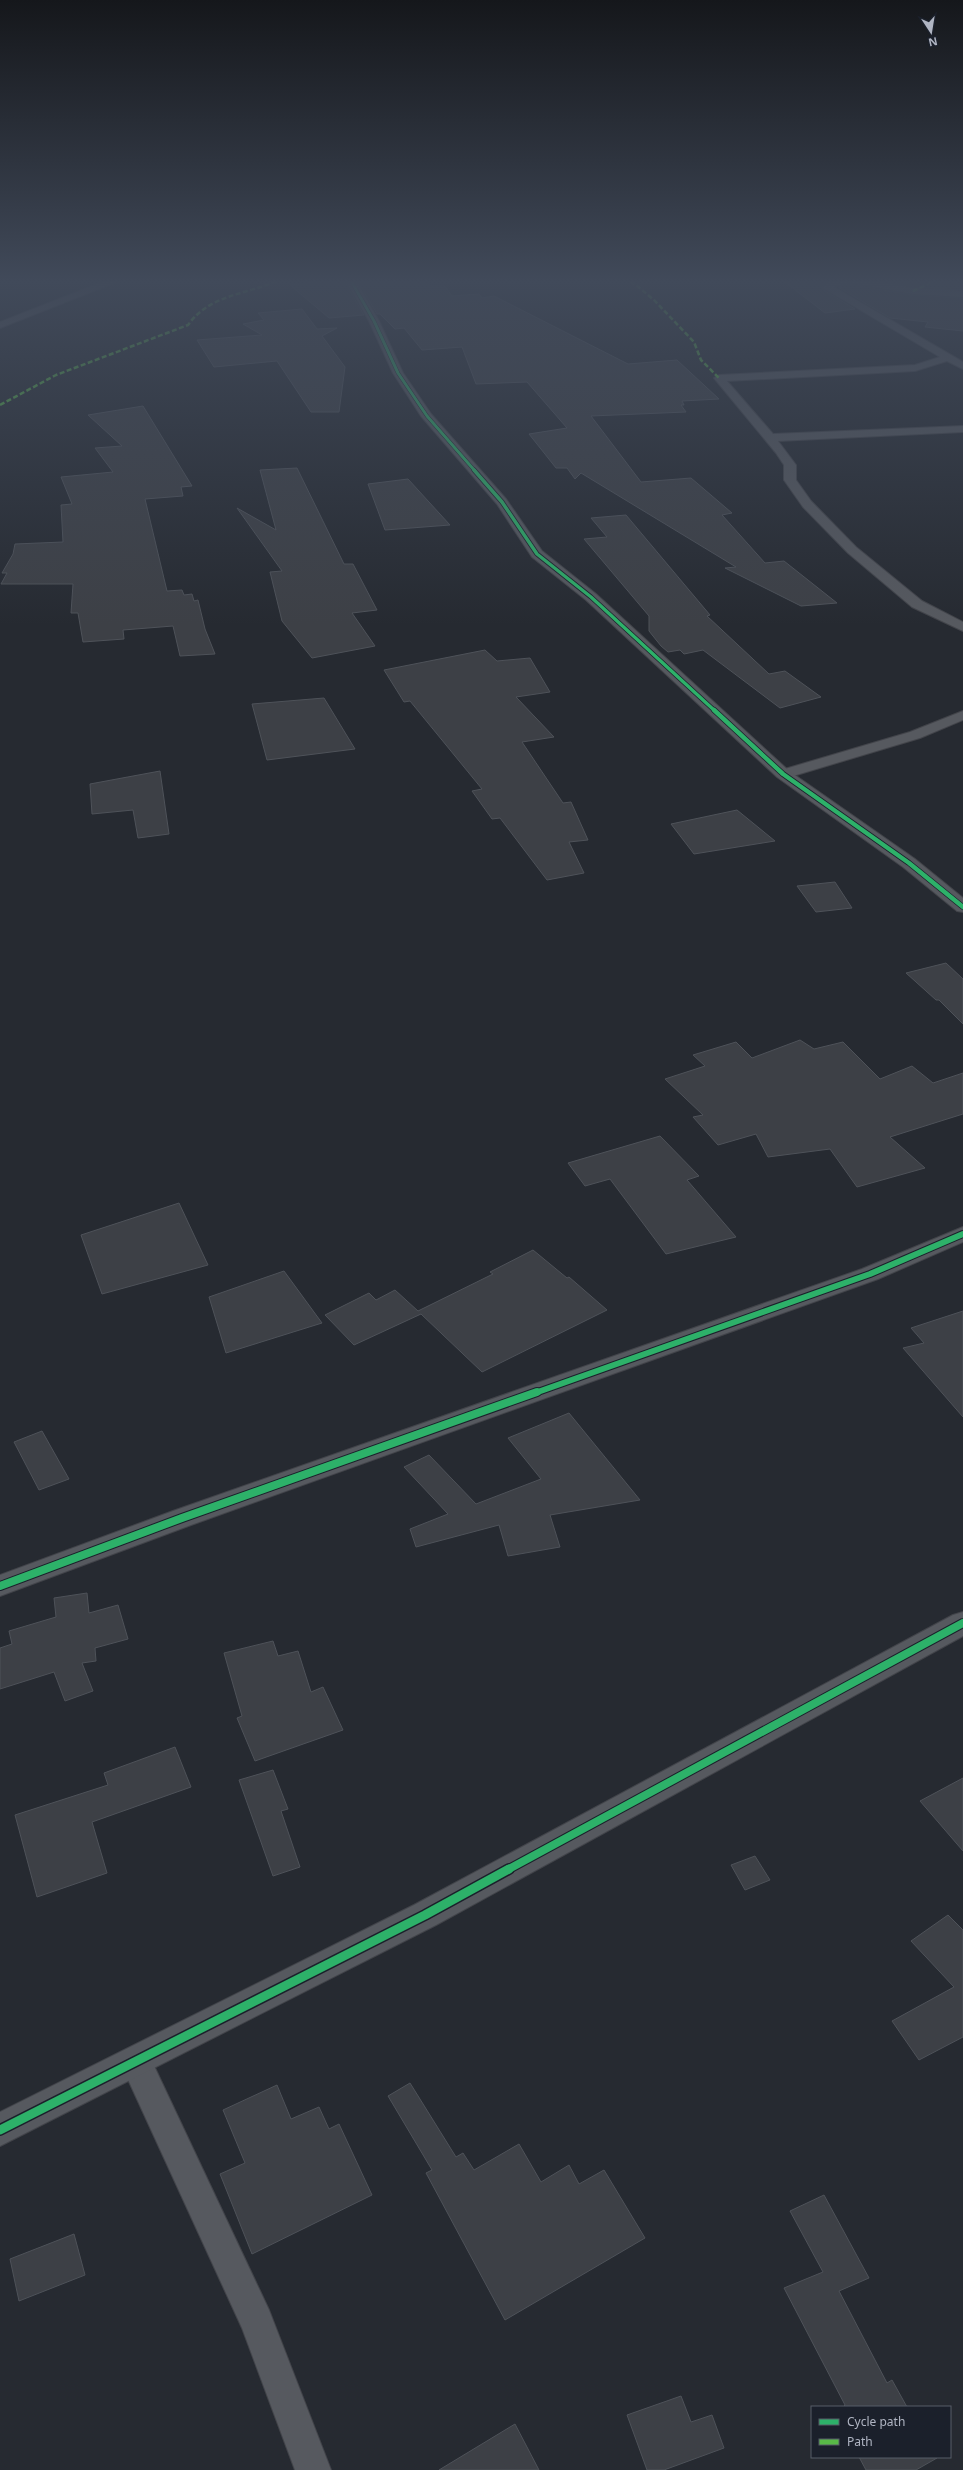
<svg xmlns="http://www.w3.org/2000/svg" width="963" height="2470" font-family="'Noto Sans',sans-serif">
  <rect width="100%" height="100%" fill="#262a31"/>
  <g fill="#3d4046" stroke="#4e5259">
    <path d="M337 279 340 282H345L364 315 329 318 290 285Z"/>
    <path d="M425 279 430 286 444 285 452 296 479 294 482 298 494 296 628 364 677 360 719 399 682 401 684 405H681L686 412 591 416 641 482 691 478 732 513 722 515 765 563 784 561 837 603 801 606 725 568 736 567 581 473 575 479 567 468H556L529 434 567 428 527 382 476 384 462 347 422 350 404 328 395 329 380 314H377L358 282Z"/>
    <path d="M781 279H832L822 287V289L855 309 825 313Z"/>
    <path d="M873 279H927L955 282 956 279H963V290L913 287Z"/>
    <path d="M848 284 913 295 963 298V331L925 327 928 322 890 318 838 287Z"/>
    <path d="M302 309 317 329 337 328 322 336 345 367 339 412H311L277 361 214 367 197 340 262 335 243 324 264 320 258 313Z"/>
    <path d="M143 406 192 486 181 487 183 496 145 499 167 591 182 590 184 595 192 594 194 601 198 600 205 629 215 654 180 656 173 626 123 630 124 639 83 642 78 613H71L73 584H1L7 573H2L13 554 15 544 63 542 61 505 72 504 61 477 113 472 95 448 122 446 88 415Z"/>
    <path d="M297 468 344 564H353L377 610 352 613 375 646 312 658 282 621 270 572 282 571 237 508 276 530 260 470Z"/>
    <path d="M408 479 450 525 385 530 368 484Z"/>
    <path d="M626 515 710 615 707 616 769 674 785 671 821 697 780 708 703 650 684 654 680 650 668 652 661 646 649 631V616L584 539 607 537 591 518Z"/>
    <path d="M485 650 497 661 530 658 550 692 516 697 554 737 522 742 563 803 571 802 588 840 569 842 584 873 547 880 500 818 492 819 472 791 482 789 410 701 404 702 384 670Z"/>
    <path d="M324 698 355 749 267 760 252 704Z"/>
    <path d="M160 771 169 834 138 838 133 810 92 814 90 784Z"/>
    <path d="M737 810 775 841 694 854 671 824Z"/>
    <path d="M835 882 852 908 816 912 797 886Z"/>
    <path d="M946 963 963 979V1024L939 1000H936L906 973Z"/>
    <path d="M800 1040 814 1049 843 1042 880 1079 912 1066 933 1083 963 1073V1114L890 1137 925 1168 857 1187 830 1149 768 1157 756 1134 718 1145 693 1117 703 1115 665 1079 705 1066 693 1055 736 1042 752 1058Z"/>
    <path d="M660 1136 699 1176 687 1180 736 1237 666 1254 610 1179 585 1186 568 1163Z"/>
    <path d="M179 1203 208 1265 102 1294 81 1235Z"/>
    <path d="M533 1250 567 1278 569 1277 607 1310 482 1372 421 1314 354 1345 325 1315 369 1293 376 1300 395 1290 418 1311 493 1274 490 1272Z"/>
    <path d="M284 1271 322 1323 226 1353 209 1297Z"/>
    <path d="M963 1311V1417L903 1348 924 1343 911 1328Z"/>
    <path d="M569 1413 640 1500 550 1515 560 1547 508 1556 499 1525 416 1547 410 1529 448 1514 404 1467 429 1455 476 1504 541 1479 508 1438Z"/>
    <path d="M42 1431 69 1479 39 1490 14 1442Z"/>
    <path d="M87 1593 89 1613 118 1605 128 1639 95 1648 96 1661 82 1663 93 1691 65 1701 54 1672 0 1689V1648L12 1644 9 1631 56 1617 54 1598Z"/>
    <path d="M273 1641 278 1656 298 1651 311 1692 323 1687 343 1730 255 1761 237 1718 242 1716 224 1653Z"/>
    <path d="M175 1747 191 1787 92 1822 107 1873 37 1897 15 1815 108 1785 104 1773Z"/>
    <path d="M273 1770 288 1809 281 1811 300 1867 273 1876 239 1780Z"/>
    <path d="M963 1778V1851L920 1801Z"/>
    <path d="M755 1856 770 1880 745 1890 731 1865Z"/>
    <path d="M948 1915 963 1930V2037L919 2060 892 2021 954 1987 911 1941Z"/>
    <path d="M410 2083 456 2157 463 2153 474 2170 519 2144 541 2182 569 2165 579 2184 604 2170 645 2238 505 2320 426 2173 432 2170 388 2096Z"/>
    <path d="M277 2085 291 2119 319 2107 329 2129 339 2124 372 2195 252 2254 220 2174 245 2163 223 2110Z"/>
    <path d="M824 2195 869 2278 839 2291 887 2383 892 2380 907 2407H843L845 2405 784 2288 823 2272 790 2211Z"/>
    <path d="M74 2234 85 2275 19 2301 10 2259Z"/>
    <path d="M681 2396 691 2422 712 2415 724 2448 664 2470H647L627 2415Z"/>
    <path d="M515 2424 539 2470H439Z"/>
    <path d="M859 2457H936L937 2458 916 2470H866Z"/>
  </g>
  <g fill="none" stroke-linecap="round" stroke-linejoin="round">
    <g stroke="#42444a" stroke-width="2">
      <g id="service">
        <path d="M110 279H124L0 328V322Z"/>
        <path d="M839 279 855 280 834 287 963 362V369L947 361 915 371 727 381 773 434 963 426V432L778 441 796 465V480L811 501 856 547 922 601 963 622V631L912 607 848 553 803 507 784 480V465L776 453 714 378 719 375 915 365 940 357 823 288 830 281Z"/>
        <path d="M963 711V720L920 738 783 779 775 774 778 771 910 732Z"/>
        <path d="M136 2047 147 2051 269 2310 331 2470H295L242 2328 120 2062 125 2051Z"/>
      </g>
    </g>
    <g stroke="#42444a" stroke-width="2">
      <g id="minor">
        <path d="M345 279H355L379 321 403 373 431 414 506 499 542 551 596 594 789 771 915 859 963 898V912L957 911 903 867 777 777 586 600 532 557 497 504 421 416 393 373 369 321Z"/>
        <path d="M842 279H864L913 288 963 291V297L913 294 847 282Z"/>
        <path d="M963 1227V1242L878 1279 191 1525 0 1596V1575L173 1511 862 1269Z"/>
        <path d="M963 1612V1636L436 1925 0 2146V2112L414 1905 953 1615Z"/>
      </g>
    </g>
    <use href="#service" fill="#56595f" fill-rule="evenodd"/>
    <use href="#minor" fill="#56595f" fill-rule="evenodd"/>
    <g stroke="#58b947" stroke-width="2.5" stroke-dasharray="5 2.5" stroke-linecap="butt">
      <path d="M623 279 635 284 654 300 694 342 701 360 719 378"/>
      <path d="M913 291 928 284 932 279"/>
      <path d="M0 405 56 375 188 325C211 293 248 295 281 279"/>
    </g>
    <g stroke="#1b202b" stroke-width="4">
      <path id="cycleway-far5" d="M350 279 374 321 398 373 427 416 475 471"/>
    </g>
    <g stroke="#1b202b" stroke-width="5">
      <path id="cycleway-far4" d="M474 470 502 502 537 554 591 597 715 711"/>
    </g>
    <g stroke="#1b202b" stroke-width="6">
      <path id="cycleway-far3" d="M714 710 783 774 909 863 963 907"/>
    </g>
    <g stroke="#1b202b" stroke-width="8">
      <path id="cycleway-far2" d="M535 1393 870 1274 963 1234"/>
    </g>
    <g stroke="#1b202b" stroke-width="10">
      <g id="cycleway-far1">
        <path d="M0 1586 182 1518 537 1392"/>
        <path d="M507 1870 963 1623"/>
      </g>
    </g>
    <g stroke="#1b202b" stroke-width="12">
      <path id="cycleway" d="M0 2130 425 1915 509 1869"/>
    </g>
    <use href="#cycleway-far5" stroke="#2db169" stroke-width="3"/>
    <use href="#cycleway-far4" stroke="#2db169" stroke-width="3.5"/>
    <use href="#cycleway-far3" stroke="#2db169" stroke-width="4.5"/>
    <use href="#cycleway-far2" stroke="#2db169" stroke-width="6"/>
    <use href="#cycleway-far1" stroke="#2db169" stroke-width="8"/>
    <use href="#cycleway" stroke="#2db169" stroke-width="9"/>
  </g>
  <linearGradient id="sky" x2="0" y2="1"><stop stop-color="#15171b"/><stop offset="0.45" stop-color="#414a5a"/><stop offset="1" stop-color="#414a5a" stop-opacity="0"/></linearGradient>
  <rect width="963" height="625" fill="url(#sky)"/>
  <rect x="811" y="2406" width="140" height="52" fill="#1b202b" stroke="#575c68"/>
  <rect x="819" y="2419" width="20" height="6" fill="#2db169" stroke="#575c68"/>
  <text x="847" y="2426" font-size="12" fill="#b0b5c3">Cycle path</text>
  <rect x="819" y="2439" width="20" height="6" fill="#58b947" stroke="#575c68"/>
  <text x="847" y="2446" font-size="12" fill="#b0b5c3">Path</text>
  <g transform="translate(931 32) rotate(168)" stroke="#1b202b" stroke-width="3" paint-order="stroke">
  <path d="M0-3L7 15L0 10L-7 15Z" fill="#b0b5c3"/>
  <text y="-6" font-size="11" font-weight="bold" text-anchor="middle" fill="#b0b5c3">N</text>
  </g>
</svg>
